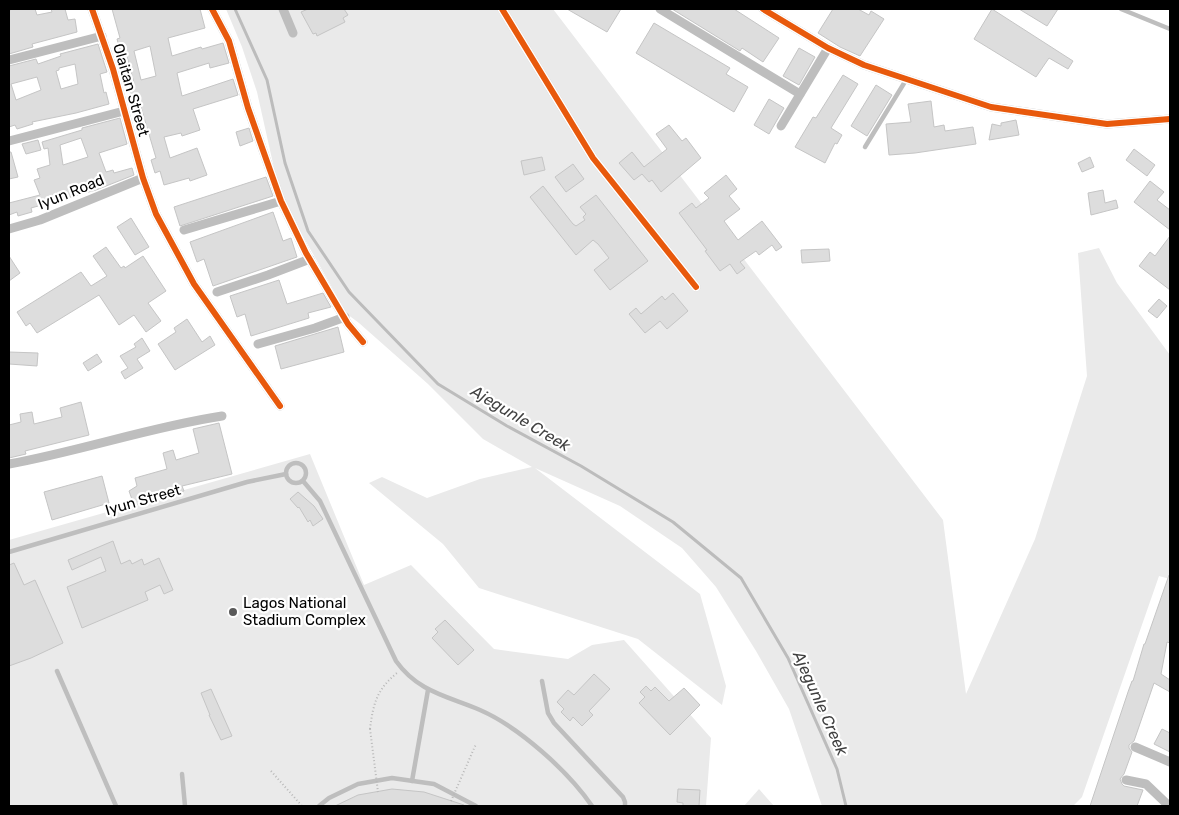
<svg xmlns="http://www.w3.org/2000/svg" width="1179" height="815" font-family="Rubik,sans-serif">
  <rect width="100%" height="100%" fill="#fff"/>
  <g fill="#eaeaea">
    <path d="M226 9H553L943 520 966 694 1035 539 1087 376 1078 253 1099 248 1117 283 1170 355V579L1159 576 1082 797 1073 806H822L789 709 756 651 716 587 682 548 620 506 535 468 700 594 726 686 722 705 638 639 479 588 443 544 369 483 382 477 427 498 480 479 532 467 483 439 428 384 359 323 347 314 287 208 274 168 257 92 242 47Z"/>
    <path d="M310 454 364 585 411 565 494 649 568 659 592 645 624 640 711 738 706 806H9V540Z"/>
    <path d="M759 789 774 806H744Z"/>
  </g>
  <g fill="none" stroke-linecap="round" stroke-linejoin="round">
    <path stroke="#bcbcbc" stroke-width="3" d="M235 9 267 80 285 163 308 231 349 292 438 384 507 426 581 466 673 522 741 578 788 658 837 769 846 806"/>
  </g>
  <g fill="#ddd" stroke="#c5c5c5" fill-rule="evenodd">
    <path d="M14 9H35L37 15 52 12 51 9H65L68 20 75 19 77 32 32 44 33 47 9 54V10Z"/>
    <path d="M112 9H200L205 28 168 38 172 56 201 47 202 49 223 43 229 63 210 68 209 63 177 73 182 96 233 79 238 95 193 109 200 130 182 136 181 133 164 137 170 158 197 148 207 175 190 181 189 178 164 185 160 171 155 173 151 160 156 158 138 97 132 98 128 84 134 83 126 53 121 54 117 39 120 38ZM150 46 156 76 141 80 134 51Z"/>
    <path d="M308 9H344L348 15 343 18 345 22 317 36 316 33 313 34 301 12Z"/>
    <path d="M567 9H621L607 32Z"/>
    <path d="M672 9H734L779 38 763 62 742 48 740 51Z"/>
    <path d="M833 9H858L869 15 871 11 884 19 860 56 840 47 818 33Z"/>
    <path d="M992 9 1073 61 1068 69 1049 58 1036 77 974 39Z"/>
    <path d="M1019 9H1058L1047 26Z"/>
    <path d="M654 23 730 68 726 74 748 87 734 112 636 53Z"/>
    <path d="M98 44 107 72 100 74 104 93 106 92 109 104 76 113 32 122 33 124 17 129 15 125 9 127V66L36 59 38 64 61 56 60 54ZM75 64 78 84 61 89 56 71 59 70V68ZM37 77 41 90 16 100 11 84Z"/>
    <path d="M799 48 815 57 799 85 783 76Z"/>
    <path d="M843 75 858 84 831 128 842 135 837 144 835 143 825 163 795 147 813 117 816 118Z"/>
    <path d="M876 85 892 95 867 136 851 126Z"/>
    <path d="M769 99 784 108 769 134 754 125Z"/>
    <path d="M931 101 934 127 944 125 945 131 973 127 976 144 915 153 889 155 886 124 911 122 908 104Z"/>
    <path d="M120 118 127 144 99 153 106 172 113 170 114 173 132 168 134 175 96 190 31 208 32 212 18 216 17 212 9 215V203L40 195 34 180 40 178 37 169 50 165 48 148 44 149 42 142 82 130V128ZM81 138 88 157 63 165 60 145Z"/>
    <path d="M1016 120 1019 135 989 140 992 124 1001 126V123Z"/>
    <path d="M669 125 682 141 686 138 701 158 661 192 652 180 649 182 642 174 634 180 619 163 632 152 644 167 667 149 656 134Z"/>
    <path d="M249 128 253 141 240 146 236 132Z"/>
    <path d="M38 140 41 150 26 154 22 144Z"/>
    <path d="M1134 149 1155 165 1147 176 1126 160Z"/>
    <path d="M9 152H11L18 177 9 179Z"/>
    <path d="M542 157 545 170 524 175 521 161Z"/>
    <path d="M1090 157 1094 167 1082 172 1078 163Z"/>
    <path d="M573 164 584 179 566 192 555 177Z"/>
    <path d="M726 175 737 189 729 196 740 209 724 221 738 240 762 221 782 247 776 251 772 245 759 255 756 251 740 262 745 268 737 274 730 264 720 271 705 251 707 250 679 213 692 203 696 208 709 198 704 193Z"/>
    <path d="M266 177 273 196 180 226 174 207Z"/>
    <path d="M1150 181 1164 192 1157 200 1170 210V230L1134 202Z"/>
    <path d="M543 186 573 224 576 226 585 220 583 217 586 214 580 207 596 195 648 261 610 290 594 270 609 258 598 244 593 240 576 255 530 197Z"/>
    <path d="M1103 190 1105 203 1116 200 1118 208 1091 215 1088 193Z"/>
    <path d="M273 212 283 241 291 238 297 257 213 286 204 259 197 262 190 242Z"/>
    <path d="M131 218 149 247 135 255 117 227Z"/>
    <path d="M1170 236V290L1139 266 1150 252 1155 256Z"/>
    <path d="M106 247 121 268 124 266 125 268 143 256 166 291 148 303 161 321 146 332 134 315 119 325 99 295 37 333 30 323 26 326 17 312 81 272 91 286 107 276 93 256Z"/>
    <path d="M829 249 830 261 802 263 801 250Z"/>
    <path d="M9 256 20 273 9 281Z"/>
    <path d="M279 280 287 304 323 293 331 307 308 313 309 318 251 336 245 314 237 317 230 296Z"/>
    <path d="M673 293 688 311 667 329 660 321 645 333 629 314 636 308 641 314 662 296 665 300Z"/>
    <path d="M1159 299 1167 306 1157 318 1148 311Z"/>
    <path d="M187 319 202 342 210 336 215 345 175 370 158 344 176 332 174 328Z"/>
    <path d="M338 327 344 352 281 369 275 346Z"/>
    <path d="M142 338 150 351 137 359 143 368 125 379 121 372 128 368 120 356 136 347 134 344Z"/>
    <path d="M9 352 38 353 37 366 9 364Z"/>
    <path d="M97 354 102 362 88 371 83 363Z"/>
    <path d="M81 402 89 435 25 451 26 454 9 458V425L21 422 20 414 32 412 34 424 62 417 60 408Z"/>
    <path d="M219 423 232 474 182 486 184 491 134 505 129 491 137 486 135 478 167 469 163 453 173 450 176 460 199 453 193 429Z"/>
    <path d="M102 476 109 503 52 520 44 492Z"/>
    <path d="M298 492 314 506 323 519 313 526 310 520 308 522 299 507 298 508 290 499Z"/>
    <path d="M113 541 121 564 130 560 132 564 142 559 144 565 159 558 173 590 164 594 160 585 145 592 148 600 82 628 67 587 106 571 101 557 72 570 68 560Z"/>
    <path d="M14 563 24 585 35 580 63 643 31 658 9 666V565Z"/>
    <path d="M1169 575H1170V643L1167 642 1161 674 1170 680V692L1154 683 1134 741 1129 745V748L1132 752 1124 774 1120 779 1122 784 1124 786 1143 790 1137 806H1090L1128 692 1132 681H1133L1144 644H1145Z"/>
    <path d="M445 620 474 650 458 665 432 638 438 632 435 629Z"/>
    <path d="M594 674 610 689 589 711 593 715 582 726 573 717 570 721 561 712 564 709 557 702 568 690 574 695Z"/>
    <path d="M646 686 651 691 655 687 669 701 684 688 700 705 670 735 639 703 645 697 640 692Z"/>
    <path d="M211 689 232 736 221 740 209 715H210L201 693Z"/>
    <path d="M1162 729 1170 733V752L1154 744Z"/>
    <path d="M392 789 424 792 464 805 463 806H335L358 795Z"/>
    <path d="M678 789 700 790 699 806H683V803L677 802Z"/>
  </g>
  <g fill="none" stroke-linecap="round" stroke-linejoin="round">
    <g stroke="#b8b8b8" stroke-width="2" stroke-dasharray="1 2.5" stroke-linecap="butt">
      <path d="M370 729C373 704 377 689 397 673"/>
      <path d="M271 771 302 806"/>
    </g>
    <g stroke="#bebebe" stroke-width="4.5">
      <path d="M1121 9 1170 29"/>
      <path d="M865 147 906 80"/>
      <circle cx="296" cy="473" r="10"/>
      <path d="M303 481 320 501 396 661C418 692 447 696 480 710 519 727 568 771 592 806"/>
      <path d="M9 552 247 482 286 474"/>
      <path d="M57 671 116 806"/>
      <path d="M542 681 548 713 554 723 623 797 625 802V806"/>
      <path d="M182 774 185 806"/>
      <path d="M412 781 428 690"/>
      <path d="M319 806 329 798 358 784 392 778 434 784 476 806"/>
    </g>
    <g stroke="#bebebe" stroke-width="9">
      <path d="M92 9 113 69 143 178 156 214 194 284 280 406"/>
      <path d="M212 9 229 41 248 108 281 201 306 253 348 324 363 342"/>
      <path d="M283 9 293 33"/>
      <path d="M502 9 593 158 696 287"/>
      <path d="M660 9 800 94"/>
      <path d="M763 9 828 48 864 65 991 107 1107 124 1170 119"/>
      <path d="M9 60 102 36"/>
      <path d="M781 126 828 48"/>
      <path d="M9 141 124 111"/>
      <path d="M9 229 40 220 143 178"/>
      <path d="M184 230 281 201"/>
      <path d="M217 292 268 275 310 259"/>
      <path d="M258 344 315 328 345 317"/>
      <path d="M9 464C81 451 150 427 222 416"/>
      <path d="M1135 747 1170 762"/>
      <path d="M1126 780 1146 784 1169 806"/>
    </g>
    <g stroke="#b8b8b8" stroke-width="2" stroke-dasharray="1 2.5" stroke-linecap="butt">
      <path d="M370 729 378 792"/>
      <path d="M451 801 476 744"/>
    </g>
    <g stroke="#fff" stroke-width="9">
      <g id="cycleway">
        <path d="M92 9 113 69 143 178 156 214 194 284 280 406"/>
        <path d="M212 9 229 41 248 108 281 201 306 253 348 324 363 342"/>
        <path d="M502 9 593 158 696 287"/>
        <path d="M763 9 828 48 864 65 991 107 1107 124 1170 119"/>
      </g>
    </g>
    <use href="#cycleway" stroke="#e8590c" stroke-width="6"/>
  </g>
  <circle fill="#595959" stroke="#fff" stroke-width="2" cx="233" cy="612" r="5"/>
  <g text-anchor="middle" stroke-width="4.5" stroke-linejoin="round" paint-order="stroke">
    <g font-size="15" fill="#000" stroke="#fff">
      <text transform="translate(131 90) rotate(74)" y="5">Olaitan Street</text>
      <text transform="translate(71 192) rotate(-22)" y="5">Iyun Road</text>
      <text transform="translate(143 500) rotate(-16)" y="5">Iyun Street</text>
    </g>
    <g font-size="15" fill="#000" stroke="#fff" text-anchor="start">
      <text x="243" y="608">Lagos National<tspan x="243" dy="17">Stadium Complex</tspan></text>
    </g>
    <g font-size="16" font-style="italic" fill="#414141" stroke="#fff">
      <text transform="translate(521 418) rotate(31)" y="6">Ajegunle Creek</text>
      <text transform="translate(821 703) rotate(66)" y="6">Ajegunle Creek</text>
    </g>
  </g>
  <rect width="1179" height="815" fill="none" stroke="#000000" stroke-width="20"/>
</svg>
